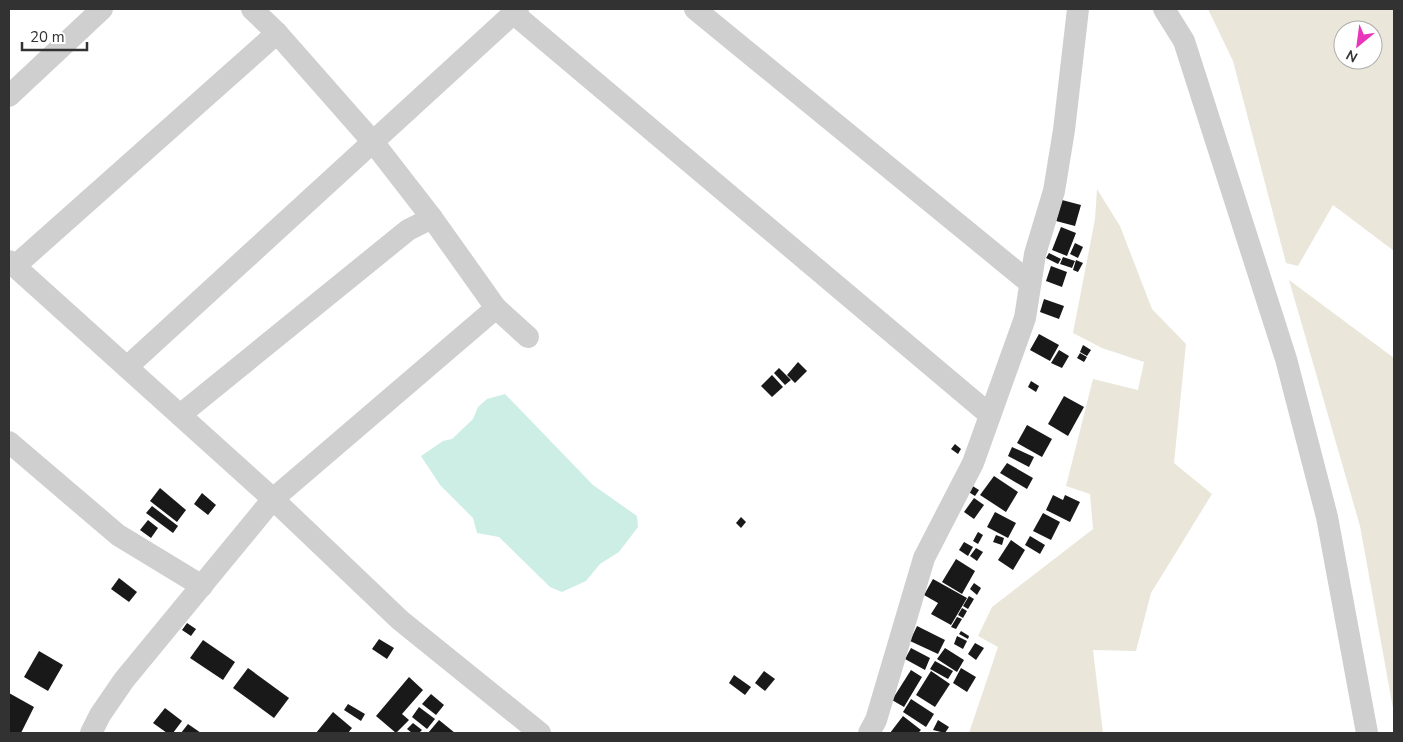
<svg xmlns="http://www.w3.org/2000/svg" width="1403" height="742" font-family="'Nunito Sans',sans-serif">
  <rect width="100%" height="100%" fill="#fff"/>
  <g fill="#eae7da" fill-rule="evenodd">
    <path d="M1208 9H1394V251L1333 205 1298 266 1286 263 1233 61ZM1343 30H1373V60H1343Z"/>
    <path d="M1097 189 1120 226 1152 309 1186 344 1174 463 1212 494 1151 593 1136 651 1093 650 1103 733H969L998 647 978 636 992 607 1093 529 1090 494 1066 486 1093 379 1138 390 1144 362 1102 348 1073 333 1095 219Z"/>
    <path d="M1289 280 1394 358V714L1360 526Z"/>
  </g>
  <path fill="#cdeee5" d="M505 394 593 485 637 516 638 527 619 552 600 564 586 581 562 592 550 587 499 537 477 533 473 518 440 485 421 456 443 441 452 439 473 419 478 407 487 399Z"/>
  <g fill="#191919">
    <path d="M1062 200 1081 205 1075 226 1056 221Z"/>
    <path d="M1061 227 1076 233 1067 256 1052 250Z"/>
    <path d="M1075 243 1083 247 1078 258 1070 254Z"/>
    <path d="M1049 253 1061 259 1058 264 1046 258Z"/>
    <path d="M1063 257 1075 261 1072 268 1060 264Z"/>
    <path d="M1076 260 1083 263 1078 272 1073 270Z"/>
    <path d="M1051 266 1067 272 1062 287 1046 281Z"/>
    <path d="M1044 299 1064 306 1059 319 1040 312Z"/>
    <path d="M1039 334 1059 345 1050 361 1030 350Z"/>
    <path d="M1083 345 1091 350 1087 356 1080 352Z"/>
    <path d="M1059 350 1069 356 1062 368 1051 363Z"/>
    <path d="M1080 353 1087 357 1084 362 1077 358Z"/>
    <path d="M798 362 807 371 795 383 787 375Z"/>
    <path d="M779 368 791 380 785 385 774 373Z"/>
    <path d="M772 375 783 387 772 397 761 386Z"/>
    <path d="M1031 381 1039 386 1036 392 1028 387Z"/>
    <path d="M1064 396 1084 407 1068 436 1048 424Z"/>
    <path d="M1027 425 1052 439 1042 457 1017 443Z"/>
    <path d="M955 444 961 449 958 454 951 449Z"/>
    <path d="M1012 447 1034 457 1029 467 1008 456Z"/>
    <path d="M1007 463 1033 478 1027 489 1000 473Z"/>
    <path d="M994 476 1018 492 1006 512 980 495Z"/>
    <path d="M971 485 979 490 975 496 967 491Z"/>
    <path d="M160 488 186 510 177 522 150 501Z"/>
    <path d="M202 493 216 505 208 515 194 504Z"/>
    <path d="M1053 495 1063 500 1065 495 1080 502 1070 522 1046 510Z"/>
    <path d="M974 498 984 505 974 519 964 512Z"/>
    <path d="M152 506 178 526 173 533 146 513Z"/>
    <path d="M995 512 1016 523 1008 538 987 527Z"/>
    <path d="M1043 513 1060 522 1051 540 1033 531Z"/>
    <path d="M741 517 746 522 741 528 736 523Z"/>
    <path d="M148 520 158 528 151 538 140 530Z"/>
    <path d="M978 532 983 535 978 544 973 541Z"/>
    <path d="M996 535 1004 538 1002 545 993 542Z"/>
    <path d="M1030 536 1045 545 1040 554 1025 545Z"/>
    <path d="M1011 540 1025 550 1013 570 998 560Z"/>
    <path d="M964 542 973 547 968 556 959 550Z"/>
    <path d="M976 548 983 552 977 561 970 556Z"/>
    <path d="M956 559 975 571 962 594 942 582Z"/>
    <path d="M119 578 137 592 129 602 111 589Z"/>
    <path d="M933 579 967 598 951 625 931 614 938 603 924 595Z"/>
    <path d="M974 583 981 588 977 595 970 589Z"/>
    <path d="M969 596 974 599 968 609 963 606Z"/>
    <path d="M962 608 967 611 963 618 958 615Z"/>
    <path d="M957 617 962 619 956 629 951 627Z"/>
    <path d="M187 623 196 629 191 636 182 630Z"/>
    <path d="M917 626 945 640 938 654 910 641Z"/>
    <path d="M961 631 969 636 968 639 959 634Z"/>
    <path d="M957 636 967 641 963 649 954 644Z"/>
    <path d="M379 639 394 648 387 659 372 649Z"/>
    <path d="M203 640 235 662 223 680 190 658Z"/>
    <path d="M975 643 984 648 976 660 968 654Z"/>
    <path d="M911 648 930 658 925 670 905 659Z"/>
    <path d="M945 648 964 660 957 672 937 659Z"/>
    <path d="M39 651 63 665 48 691 24 677Z"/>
    <path d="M935 661 953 671 948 679 930 669Z"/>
    <path d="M248 668 289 698 274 718 233 688Z"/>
    <path d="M961 668 976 677 967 692 953 683Z"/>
    <path d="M911 670 922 677 904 707 892 700Z"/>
    <path d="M764 671 775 679 765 691 755 683Z"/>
    <path d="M931 671 950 684 935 707 916 695Z"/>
    <path d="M734 675 751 687 745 695 729 683Z"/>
    <path d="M409 677 423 690 402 714 409 720 396 733 376 716Z"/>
    <path d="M9 693 34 707 21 733H9Z"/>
    <path d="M431 694 444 705 436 715 422 704Z"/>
    <path d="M911 699 934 714 926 727 903 712Z"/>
    <path d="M348 704 365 714 361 721 344 710Z"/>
    <path d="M419 707 435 719 427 729 412 717Z"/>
    <path d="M165 708 182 721 173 733H167L153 723Z"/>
    <path d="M333 712 352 728 348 733H316Z"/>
    <path d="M903 716 921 730 918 733H890Z"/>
    <path d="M439 720 455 733H428Z"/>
    <path d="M938 720 949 727 945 733 933 730Z"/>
    <path d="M413 723 422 730 419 733H412L407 729Z"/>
    <path d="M188 724 201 733H181Z"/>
  </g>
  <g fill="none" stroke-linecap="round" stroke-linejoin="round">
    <g stroke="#cfcfcf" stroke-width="22">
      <path d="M252 9 277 33 373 142 432 218 496 308 528 337"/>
      <path d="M695 9 1030 283"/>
      <path d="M1164 9 1184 41 1286 359 1327 517 1367 733"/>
      <path d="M513 13 990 415"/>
      <path d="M9 96 102 9"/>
      <path d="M9 261 273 499 400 620 540 733"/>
      <path d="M15 266 277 33"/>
      <path d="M127 367 518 9"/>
      <path d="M180 415 408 230 432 218"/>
      <path d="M9 442 118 535 202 586"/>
      <path d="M91 733 100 715 124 680 273 499 496 308"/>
      <path d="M869 733 876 720 924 558 973 463 1025 318 1035 254 1054 191 1064 130 1078 9"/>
    </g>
  </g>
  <rect width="1403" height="742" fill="none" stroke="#323232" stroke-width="20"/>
  <g transform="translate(1358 45) rotate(209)"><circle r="24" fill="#ffffff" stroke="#adadad"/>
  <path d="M0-4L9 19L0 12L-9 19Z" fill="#e935ba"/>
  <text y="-8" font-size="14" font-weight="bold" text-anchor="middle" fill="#323232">N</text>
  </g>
  <path d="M22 42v8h65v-8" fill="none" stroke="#323232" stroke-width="2.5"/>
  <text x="30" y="42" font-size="15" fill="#323232" stroke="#ffffff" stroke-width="4" paint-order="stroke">20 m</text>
</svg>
